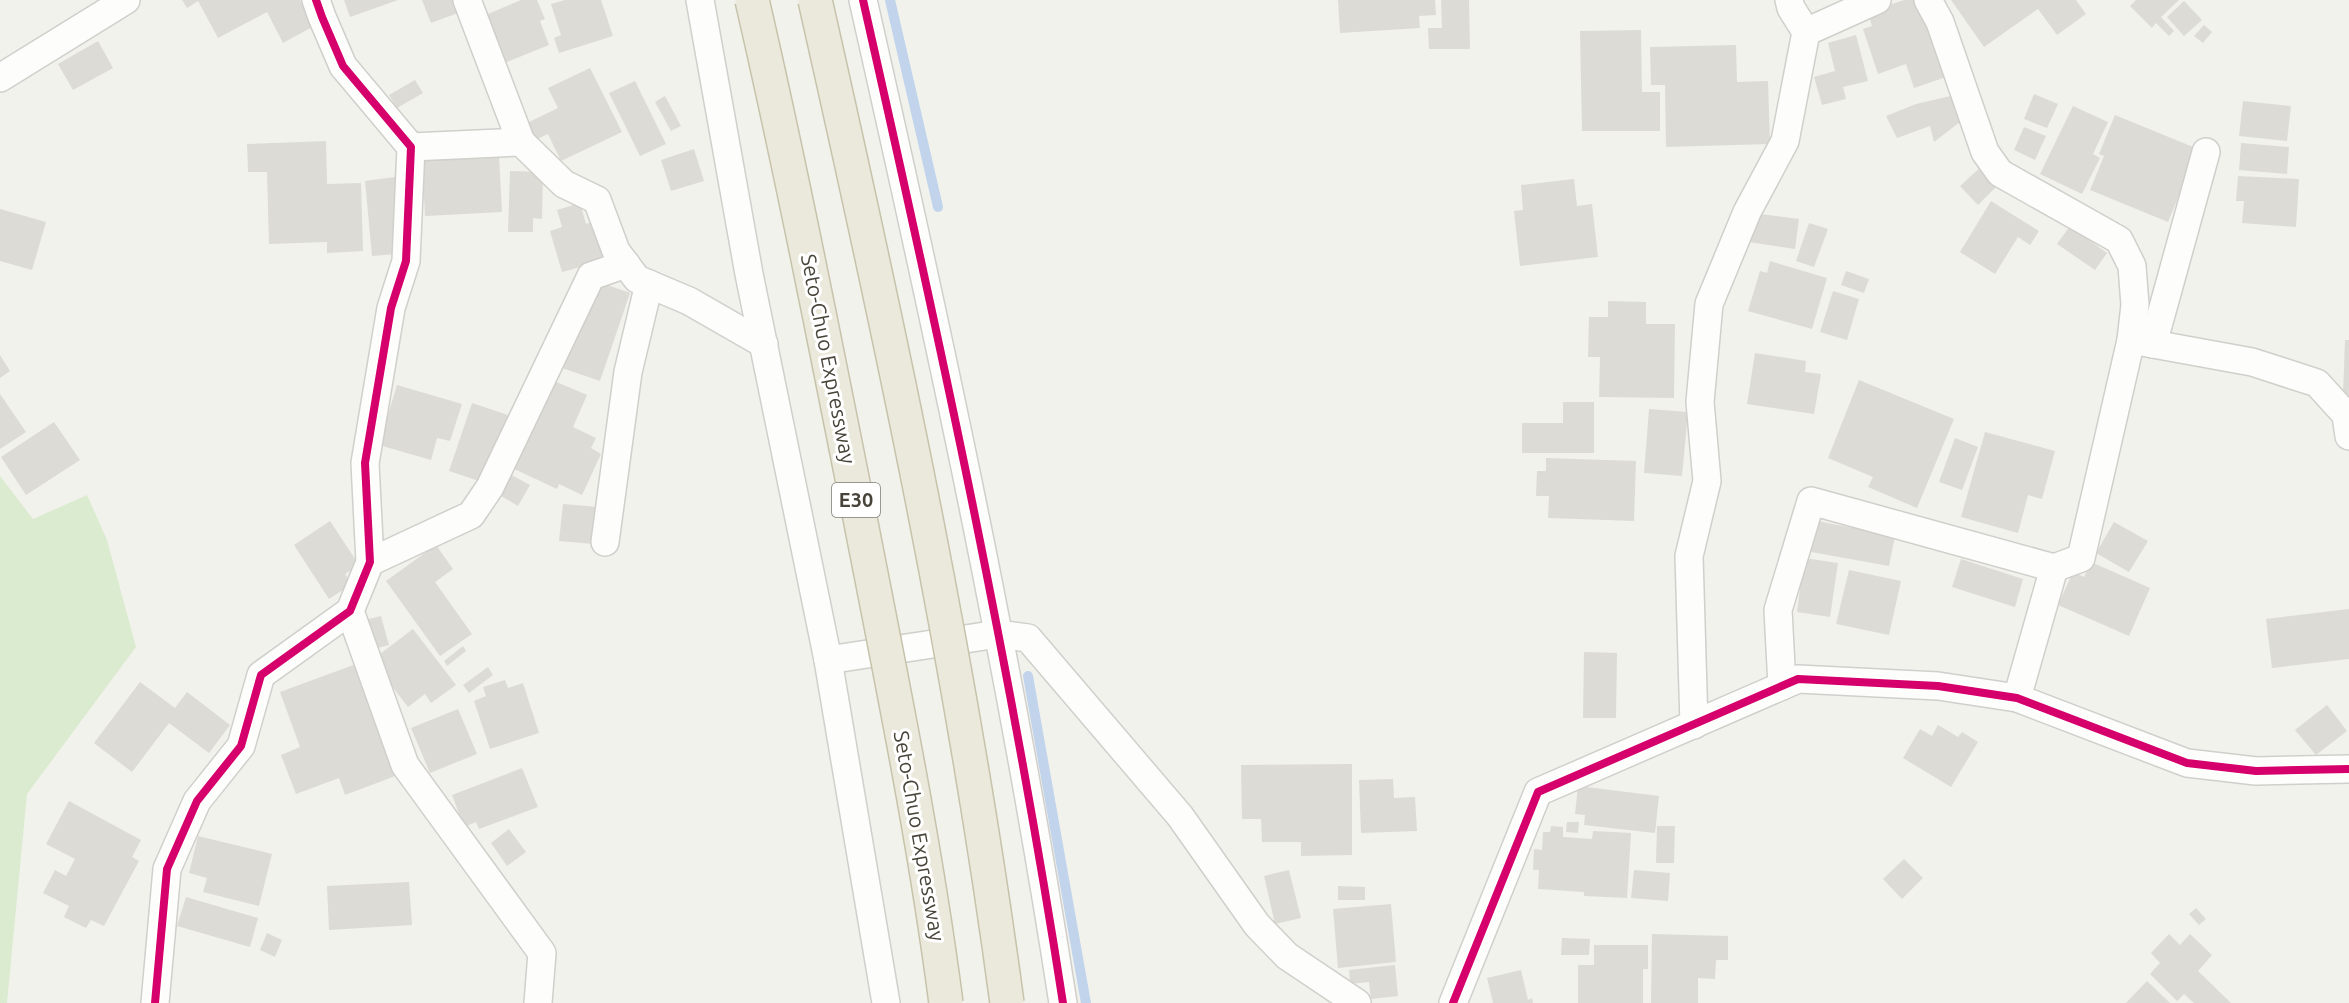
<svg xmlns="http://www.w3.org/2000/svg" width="2349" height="1003" font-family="Ubuntu,sans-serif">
  <rect width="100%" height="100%" fill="#f2f2ed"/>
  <path fill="#dbebcf" d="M0 476 33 519 87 495 107 540 136 647 27 794 7 1003H0Z"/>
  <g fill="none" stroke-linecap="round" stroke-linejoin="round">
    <g stroke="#c2d4ec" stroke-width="10">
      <path d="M890 0 938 207"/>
      <path d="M1028 676 1086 1003"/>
    </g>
  </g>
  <g fill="#dcdbd6">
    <path d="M182 0H300L314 26 283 43 267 12 218 38 198 1 187 8Z"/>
    <path d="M344 0H398L350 17Z"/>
    <path d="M422 0H453L458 13 431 23Z"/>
    <path d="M521 0H537L545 19 540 21 549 45 502 64 483 16Z"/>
    <path d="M565 0H601L613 36 559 53 554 38 561 35 551 4Z"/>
    <path d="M1338 0H1435L1436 15 1419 16 1420 28 1340 33Z"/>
    <path d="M1441 0H1469L1470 49H1429L1428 28H1442Z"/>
    <path d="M1904 0H1923L1949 76 1914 88 1906 64 1878 74 1863 29 1872 26 1868 12Z"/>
    <path d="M1951 0H2076L2086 14 2057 35 2038 9 1984 47Z"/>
    <path d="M2136 0H2179L2161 17 2174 31 2169 36 2156 23 2152 28 2130 6Z"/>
    <path d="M2184 1 2202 20 2184 36 2167 17Z"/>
    <path d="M2204 25 2212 32 2203 43 2194 36Z"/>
    <path d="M1641 30 1642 92H1660V131H1582L1580 31Z"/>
    <path d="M1856 35 1868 81 1843 87 1846 99 1822 105 1814 77 1835 71 1828 43Z"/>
    <path d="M98 41 113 68 73 90 58 64Z"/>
    <path d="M1736 45 1737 82 1768 81 1770 144 1666 147 1665 85H1651L1650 47Z"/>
    <path d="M590 68 622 132 561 161 548 134 533 141 525 124 558 108 548 88Z"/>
    <path d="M415 80 423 93 397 108 389 95Z"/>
    <path d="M635 81 666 144 640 156 609 93Z"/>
    <path d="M2034 94 2058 104 2047 128 2024 119Z"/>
    <path d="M1955 95 1965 118 1934 142 1930 126 1897 138 1886 116 1916 104Z"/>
    <path d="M665 96 681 126 671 131 655 102Z"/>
    <path d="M2243 101 2291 106 2287 141 2239 136Z"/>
    <path d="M2073 106 2108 122 2093 154 2100 158 2082 194 2040 174Z"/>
    <path d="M2115 115 2198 149 2168 222 2090 190 2104 156 2099 154Z"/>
    <path d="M2024 127 2046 136 2035 160 2014 150Z"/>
    <path d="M326 141 327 184 361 183 363 251 327 253V242L269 244 267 172H248L247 144Z"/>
    <path d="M2241 143 2289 147 2287 174 2239 170Z"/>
    <path d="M694 149 704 181 671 191 661 160Z"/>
    <path d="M499 156 502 212 425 216 422 159Z"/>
    <path d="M1982 166 1999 184 1978 205 1960 186Z"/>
    <path d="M510 171 543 172 542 219 533 218V232H508Z"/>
    <path d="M2238 176 2299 179 2296 227 2242 223 2244 201H2236Z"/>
    <path d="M395 177 401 232 396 254 372 256 365 181Z"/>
    <path d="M1574 179 1577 206 1592 204 1598 257 1520 266 1514 211 1523 210 1521 185Z"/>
    <path d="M1991 201 2039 231 2030 245 2018 237 1995 274 1960 252Z"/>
    <path d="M580 203 586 224 598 220 609 259 562 272 550 231 562 227 557 210Z"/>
    <path d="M0 209 46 222 32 270 0 261Z"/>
    <path d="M1753 213 1799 219 1795 249 1749 242Z"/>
    <path d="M1809 223 1828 229 1814 267 1796 261Z"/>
    <path d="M2070 226 2107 253 2095 270 2057 244Z"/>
    <path d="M1770 261 1827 278 1812 329 1748 311 1760 271 1767 273Z"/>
    <path d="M1846 271 1869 279 1864 293 1841 285Z"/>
    <path d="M593 280 630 293 600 381 562 368Z"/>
    <path d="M1833 291 1859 299 1847 340 1820 332Z"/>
    <path d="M1608 301 1646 302V324H1675L1674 398 1599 397 1600 357H1588L1589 317H1608Z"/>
    <path d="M2345 340H2349V395H2343Z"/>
    <path d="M1755 353 1806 361 1805 372 1821 374 1814 414 1747 404Z"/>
    <path d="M0 355 10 371 0 378Z"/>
    <path d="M552 380 587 395 573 427 596 438 591 448 601 454 582 495 559 484 557 489 512 468Z"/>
    <path d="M1859 380 1954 419 1917 508 1868 487 1873 477 1828 458Z"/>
    <path d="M397 385 462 404 450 441 437 438 431 460 379 445Z"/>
    <path d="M0 394 26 432 0 449Z"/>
    <path d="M1563 402H1594V453H1522V423H1563Z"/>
    <path d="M472 403 508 415 485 483 449 471Z"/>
    <path d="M1649 409 1688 412 1682 476 1644 473Z"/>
    <path d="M54 422 80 460 26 495 1 457Z"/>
    <path d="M1985 432 2055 451 2042 499 2028 495 2018 533 1961 517Z"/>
    <path d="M1955 438 1978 447 1962 490 1939 482Z"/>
    <path d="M1546 458 1636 461 1634 521 1548 518 1549 496H1536L1537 471H1546Z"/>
    <path d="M508 473 530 485 518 506 496 493Z"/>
    <path d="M563 504 598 507 594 544 559 541Z"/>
    <path d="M330 521 359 565 345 574 352 584 329 599 294 545Z"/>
    <path d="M1817 521 1895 536 1889 566 1811 552Z"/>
    <path d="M2114 522 2148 541 2129 572 2096 553Z"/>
    <path d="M436 545 453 569 435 582 472 634 440 656 386 581Z"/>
    <path d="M1804 558 1838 563 1830 617 1797 612Z"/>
    <path d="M1961 559 2023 579 2015 607 1952 587Z"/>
    <path d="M2091 562 2150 588 2129 636 2058 605 2073 572 2084 577Z"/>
    <path d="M1849 570 1901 581 1889 635 1836 624Z"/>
    <path d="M2349 609V659L2272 668 2266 619Z"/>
    <path d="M381 616 389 645 369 650 361 621Z"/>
    <path d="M413 629 456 685 431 703 425 694 408 707 372 660Z"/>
    <path d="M463 646 466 651 447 666 444 661Z"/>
    <path d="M1584 652 1617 653 1616 718H1583Z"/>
    <path d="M356 664 398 775 345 795 339 778 296 794 281 755 300 747 280 692Z"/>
    <path d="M488 667 493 675 469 693 463 685Z"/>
    <path d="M505 680 508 688 523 683 539 733 490 749 474 701 486 696 483 687Z"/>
    <path d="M140 682 175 708 187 692 230 725 209 753 169 723 132 772 94 743Z"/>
    <path d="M2327 705 2347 731 2316 755 2295 730Z"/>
    <path d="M458 709 477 754 430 773 411 728Z"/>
    <path d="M1938 725 1958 737 1962 732 1978 742 1951 787 1903 758 1920 729 1932 736Z"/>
    <path d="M1352 764V855L1301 856V842H1262L1261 819H1242L1241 765Z"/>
    <path d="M522 768 538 807 479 829 476 822 464 827 452 795Z"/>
    <path d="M1393 779 1394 798 1415 797 1417 831 1361 833 1359 780Z"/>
    <path d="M1578 786 1659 796 1655 833 1584 825 1585 815 1575 814Z"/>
    <path d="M69 801 141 840 132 857 139 861 104 926 91 920 86 928 64 917 69 906 43 893 55 870 66 876 75 859 46 844Z"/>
    <path d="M1567 822H1579L1578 833 1566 832Z"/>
    <path d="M1551 826 1563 827V837L1592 839 1593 831 1631 833 1627 898 1584 896V892L1538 889 1539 870H1533L1534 849 1542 850 1543 832H1550Z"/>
    <path d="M1657 826H1675L1674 863H1656Z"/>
    <path d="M509 829 526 852 507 866 491 843Z"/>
    <path d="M198 836 272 854 259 906 203 892 207 878 189 873Z"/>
    <path d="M1904 859 1923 878 1902 899 1883 879Z"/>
    <path d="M1289 870 1301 918 1275 924 1264 876Z"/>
    <path d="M1634 870 1670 873 1668 901 1631 898Z"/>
    <path d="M409 882 412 925 329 930 327 886Z"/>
    <path d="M1338 886 1365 887V900H1338Z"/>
    <path d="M186 897 258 918 250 947 177 926Z"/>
    <path d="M1391 904 1396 962 1338 968 1333 909Z"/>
    <path d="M2196 908 2206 919 2199 925 2189 914Z"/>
    <path d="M267 933 282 940 275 957 260 950Z"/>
    <path d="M1652 934 1728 936V960H1716L1715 979 1698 978V1003H1651Z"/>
    <path d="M2169 934 2180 945 2190 934 2212 955 2198 971 2231 1003H2194L2184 994 2177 1001 2150 974 2160 963 2151 953Z"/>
    <path d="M1562 938 1590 939 1589 955H1561Z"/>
    <path d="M1594 945H1648V969H1643V1003H1578V965H1594Z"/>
    <path d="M1395 965 1398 996 1371 999 1369 982 1350 984 1349 970Z"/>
    <path d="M1521 970 1528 1000 1532 998 1533 1003H1493L1487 978Z"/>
    <path d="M2147 981 2170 1003H2126Z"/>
  </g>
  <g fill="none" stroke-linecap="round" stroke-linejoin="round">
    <g stroke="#d0cfcb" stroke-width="30">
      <g id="street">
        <path d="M467 0 521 142"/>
        <path d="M700 0 749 274 828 660 886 1003"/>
        <path d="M863 0C938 332 1011 666 1063 1003"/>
        <path d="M1928 0 1940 22 1985 152 2000 173 2119 240 2132 266 2135 305 2131 340"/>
        <path d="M1806 32 1877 0"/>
        <path d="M0 78 126 0"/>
        <path d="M411 147 521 142 564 184 597 200 616 251 637 279 689 301 764 344"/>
        <path d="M2153 344 2206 152"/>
        <path d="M605 542 628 372 649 284"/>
        <path d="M370 562 471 515 490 487 591 276 626 264"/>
        <path d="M2054 568 2081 558 2131 340 2252 362 2317 383 2346 415 2349 436"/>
        <path d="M350 611 405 765 542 953 538 1003"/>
        <path d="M828 660 998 634 1028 638 1180 816 1257 925 1287 956 1357 1003"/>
        <path d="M1782 686 1778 610 1811 501 2054 568 2017 698"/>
        <path d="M1694 725 1689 556 1707 481 1700 402 1709 304 1747 212 1785 141 1806 32 1791 8 1789 0"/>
        <path d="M155 1003 167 869 197 801 241 746 261 675 350 611 370 562 365 463 391 308 406 261 411 147 343 66 322 17 316 0"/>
        <path d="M1453 1003 1538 792 1798 679 1938 686 2017 698 2187 763 2256 771 2349 769"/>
      </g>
    </g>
    <use href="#street" stroke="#fdfdfc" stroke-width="27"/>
    <g stroke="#c7c2aa" stroke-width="36" stroke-linecap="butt">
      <g id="highway-bridge">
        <path d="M752 0C792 173 826 348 861 523 892 682 925 842 946 1003"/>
        <path d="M815 0C890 332 962 666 1007 1003"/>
      </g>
    </g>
    <use href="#highway-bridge" stroke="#ebe9dc" stroke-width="33"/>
    <g stroke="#fff" stroke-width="11">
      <g id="cycleway">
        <path d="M863 0C938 332 1011 666 1063 1003"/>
        <path d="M155 1003 167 869 197 801 241 746 261 675 350 611 370 562 365 463 391 308 406 261 411 147 343 66 322 17 316 0"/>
        <path d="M1453 1003 1538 792 1798 679 1938 686 2017 698 2187 763 2256 771 2349 769"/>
      </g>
    </g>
    <use href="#cycleway" stroke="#d6006c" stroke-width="8"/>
  </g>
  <g text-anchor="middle" stroke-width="6" stroke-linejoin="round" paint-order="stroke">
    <rect fill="#fff" stroke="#7f7c74" stroke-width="1.5" x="832" y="483" width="48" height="34" rx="4.5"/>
    <g font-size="20" font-weight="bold" fill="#484439">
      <text x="856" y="507">E30</text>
    </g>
    <g font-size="21" fill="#484439" stroke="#fff">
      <text transform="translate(828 359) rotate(79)" y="7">Seto-Chuo Expressway</text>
      <text transform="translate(919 836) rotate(80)" y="7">Seto-Chuo Expressway</text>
    </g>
  </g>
</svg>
